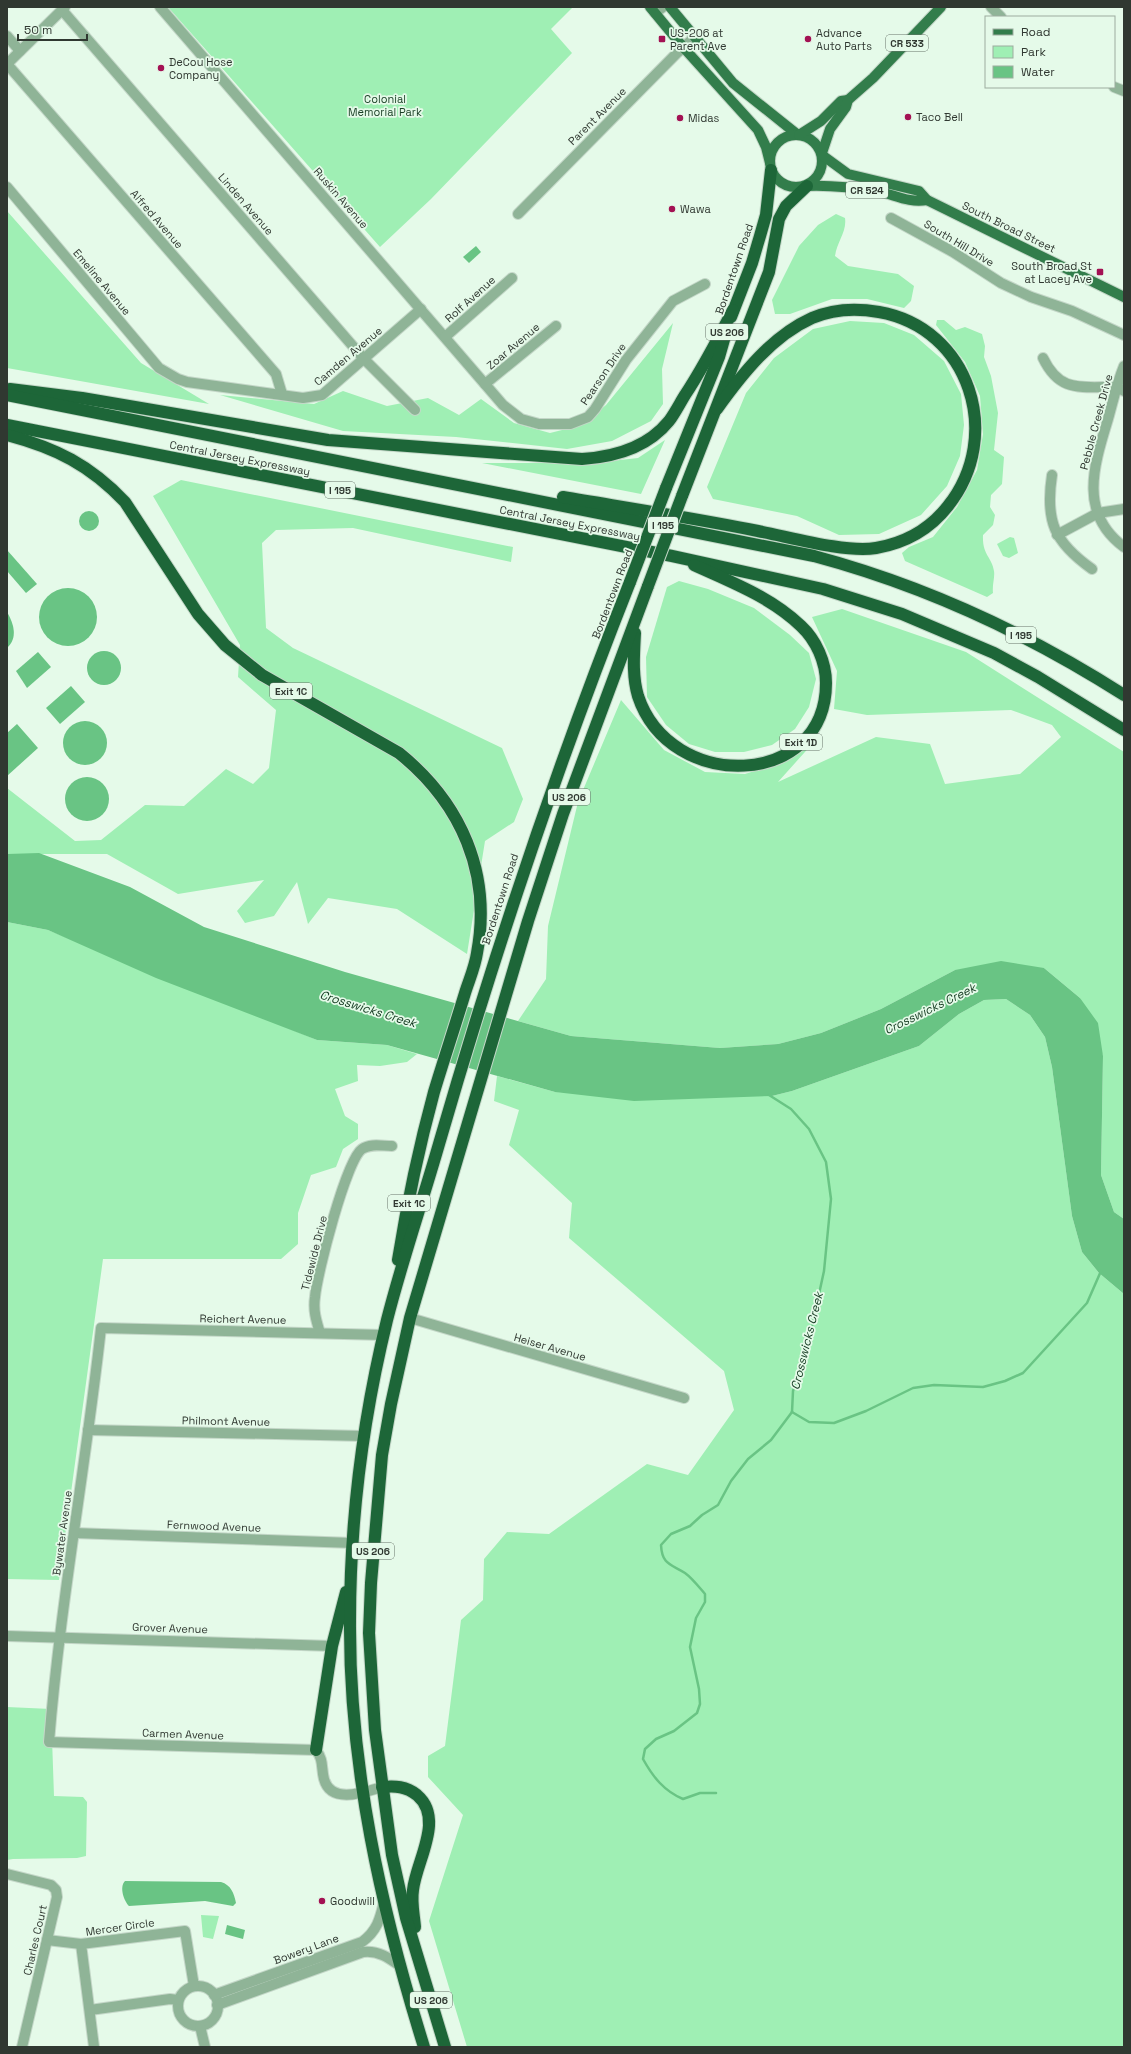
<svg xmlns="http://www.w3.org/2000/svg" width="1131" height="2054" font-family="'Space Grotesk',sans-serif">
  <rect width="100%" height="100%" fill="#e5fae9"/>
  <g fill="#9fefb4">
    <path d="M168 7H573L551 29 572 53 431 199 380 247Z"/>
    <path d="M7 211 141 363 209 404 7 368Z"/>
    <path d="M836 214 845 218C847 232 837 241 835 256L848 266 898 274 914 286 911 301 904 308 867 299H832L790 314H775L772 300 799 246 818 225Z"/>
    <path d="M937 320H944L956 330 965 327 982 334 985 346 984 357 991 376 998 413 994 450 1004 457 1002 484 991 495 990 507 995 515 993 525 983 535C982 555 992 557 994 571 995 578 992 585 993 593L987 597 905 561 902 553 909 547 933 537 957 507 977 470 983 434 980 396 965 362 936 325Z"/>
    <path d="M850 321 884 323 914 335 944 361 961 394 964 425 960 456 947 486 921 515 879 534 839 535 797 516 713 499 707 487 746 393 774 358 813 329Z"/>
    <path d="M673 323 662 369 663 404 651 421 612 441 567 449 456 437 343 431 220 395 314 404 343 391 387 406 428 398 459 415 481 399 514 423 550 433 582 425 606 405Z"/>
    <path d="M665 440 641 494 482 463H594L638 458Z"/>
    <path d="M181 480 513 547 511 562 353 528 276 530 262 543 266 628 293 648 502 748 523 799 514 822 485 841 467 954 397 909 328 898 308 924 297 882 274 916 245 923 237 911 264 880 178 894 107 854H7V788L75 841 101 840 145 805 184 806 226 769 253 784 269 768 276 710 238 677 240 645 153 496Z"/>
    <path d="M1010 537 1014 538 1018 553 1009 558 1003 556 997 544Z"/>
    <path d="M679 581 708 589 754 608 790 635 809 653 816 679 809 707 795 729 772 745 744 752H715L689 744 666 725 647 697 646 657 667 587Z"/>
    <path d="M842 609 966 652 1124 752V1219L1114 1212 1101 1175 1103 1056 1080 998 1044 968 955 970 881 1009 821 1033 778 1044 720 1048 571 1036 518 1021 546 979 548 926 578 802 621 700 664 750 705 772 745 774 783 762 813 743 778 782 876 737 930 744 945 784 1020 774 1061 737 1052 725 1011 710 867 715 834 709 837 671 812 617Z"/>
    <path d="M7 922 48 930 317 1040 387 1045 417 1054 407 1062 380 1066 357 1065 358 1081 335 1089 345 1116 358 1124V1139L343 1149 336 1167 311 1175 298 1213V1244L281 1259H103L59 1580 7 1579Z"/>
    <path d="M1006 999 1030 1015 1045 1037 1052 1067 1072 1216 1082 1252 1099 1273 1124 1294V2047H467L429 1921 463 1815 428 1777V1756L445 1746 461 1620 483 1600 484 1559 507 1532 549 1534 647 1464 688 1475 734 1410 724 1371 569 1238 572 1203 509 1145 519 1110 494 1101 497 1076 555 1092 772 1096 792 1091 919 1046 959 1014 984 1000Z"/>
    <path d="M7 1707 51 1709 54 1796 83 1797 87 1802 86 1856 77 1858 13 1859 7 1860Z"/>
    <path d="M201 1915 219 1916 213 1939 203 1937Z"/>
  </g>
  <g fill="#69c484">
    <path d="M476 246 481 252 469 263 463 257Z"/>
    <circle cx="89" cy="521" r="10"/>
    <path d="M7 550 37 584 26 593 7 571Z"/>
    <circle cx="68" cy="617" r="29"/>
    <path d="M7 612C14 624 18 638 7 648Z"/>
    <circle cx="104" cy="668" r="17"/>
    <path d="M38 652 51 667 27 688 16 671Z"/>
    <path d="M71 686 85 702 60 724 46 708Z"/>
    <circle cx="85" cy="743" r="22"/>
    <path d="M17 724 38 748 7 776V733Z"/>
    <circle cx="87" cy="799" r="22"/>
    <path d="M39 853 130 887 204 927 345 972 571 1036 720 1048 778 1044 821 1033 881 1009 955 970 1001 961 1044 968 1080 998 1098 1023 1103 1056 1101 1175 1114 1212 1124 1219V1294L1099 1273 1082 1252 1072 1216 1052 1067 1045 1037 1030 1015 1006 999 984 1000 959 1014 919 1046 792 1091 772 1096 634 1101 555 1092 387 1045 317 1040 156 978 48 930 7 922V854Z"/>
    <path d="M125 1881 221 1882C231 1885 234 1893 236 1903L233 1906 205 1901 129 1906C124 1901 119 1887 125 1881Z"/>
    <path d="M227 1925 245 1930 243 1939 225 1934Z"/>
  </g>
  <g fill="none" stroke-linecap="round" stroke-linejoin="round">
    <g stroke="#69c484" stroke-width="2.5">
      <path d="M769 1095 791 1109 809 1129 826 1162 831 1199 824 1271 807 1349 793 1391 792 1412"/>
      <path d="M792 1412 809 1422 834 1423 866 1411 913 1388 934 1385 983 1387 1005 1381 1023 1373 1087 1303 1101 1271"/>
      <path d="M716 1793H700L683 1799C664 1791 653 1777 643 1759L645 1749 656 1739 674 1731 697 1713 700 1704 699 1689 690 1647 696 1618 705 1602V1594C699 1587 692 1578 685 1573 671 1564 662 1565 661 1545L671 1534 690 1526 702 1515 718 1505 731 1481 748 1459 771 1440 792 1412"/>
    </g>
    <g stroke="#c4d7c8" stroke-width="12">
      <g id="minor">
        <path d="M160 7 503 405 521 419 539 424H570L588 417 595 409 626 360 673 301 705 284"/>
        <path d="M991 7 1001 17"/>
        <path d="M62 10 364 359 415 410"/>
        <path d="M655 13 663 7"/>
        <path d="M7 36 20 51"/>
        <path d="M7 64 276 374 282 394"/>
        <path d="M7 64 65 7"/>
        <path d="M1114 87 1124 91"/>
        <path d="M7 187 159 368 178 379 187 382 303 398 322 395 421 309"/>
        <path d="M518 214 677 53 695 37"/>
        <path d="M891 218 953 252 1001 283 1031 297 1072 311 1124 335"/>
        <path d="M445 337 512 278"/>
        <path d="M1043 358C1057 387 1073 388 1103 387 1111 387 1117 386 1124 391"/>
        <path d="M1124 366C1117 383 1113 401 1108 419 1094 465 1078 513 1124 547"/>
        <path d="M485 384 556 326"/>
        <path d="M1052 475C1045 521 1054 542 1092 569"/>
        <path d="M1057 535 1098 513 1124 509"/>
        <path d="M410 1318 684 1398"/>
        <path d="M320 1333C316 1320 313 1310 315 1297 317 1274 346 1160 362 1149 371 1143 382 1146 392 1146"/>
        <path d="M88 1430 364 1436"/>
        <path d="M74 1533 353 1543"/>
        <path d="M7 1636 332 1646"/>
        <path d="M382 1787C365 1792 331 1805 324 1779 321 1768 324 1760 316 1750L49 1742C60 1604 86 1466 101 1328L384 1335"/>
        <path d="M7 1874 51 1885 56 1890 57 1897 22 2047"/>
        <path d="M47 1940 81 1944"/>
        <circle cx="198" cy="2006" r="20"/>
        <path d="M214 1995 362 1942C377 1931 380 1919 384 1902"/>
        <path d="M217 2005 363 1952C378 1950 389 1958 400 1966"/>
        <path d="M90 2010 170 1999 178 2000"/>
        <path d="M200 2026 205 2047"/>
        <path d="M94 2047 81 1944 185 1931 194 1986"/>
      </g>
    </g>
    <g stroke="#c4d7c8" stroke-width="12">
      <g id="major">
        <path d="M650 7 683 47 758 130 766 147 770 163"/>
        <path d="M670 7 733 83 798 135"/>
        <circle cx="796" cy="161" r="26"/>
        <path d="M799 135 821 121 841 101 848 100"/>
        <path d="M822 153 830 129 846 107 848 100 873 78 941 7"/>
        <path d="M822 155 848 174 919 191 927 200 1124 297"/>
        <path d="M807 186C831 185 857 188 881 192 897 196 910 203 927 200"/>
      </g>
    </g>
    <g stroke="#c4d7c8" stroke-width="14">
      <g id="highway">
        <path d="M731 317 752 263 760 236 766 215 771 170"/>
        <path d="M10 389 82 398 328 440 582 459C614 457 648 447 669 421 675 413 680 403 685 395 703 368 718 339 733 310"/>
        <path d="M7 395 814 556C926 586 1027 633 1124 695"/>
        <path d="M7 425 672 556 823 589 902 614 994 653 1038 677 1124 730"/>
        <path d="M7 435C56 448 90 465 125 502L198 614 225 645 262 675 399 753C461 803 492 873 477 953 475 967 469 980 465 993 455 1026 444 1059 434 1092 419 1147 407 1204 398 1260"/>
        <path d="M666 488 719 357 725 336"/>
        <path d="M682 496 769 272 779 219 786 206 807 186"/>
        <path d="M563 497C628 508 693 518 758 531 790 537 845 553 876 548 905 543 930 529 948 506 1004 436 970 328 879 312 857 308 833 309 812 318 772 336 742 374 717 409"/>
        <path d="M635 633C634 654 632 676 638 696 670 793 826 789 826 683 826 662 816 640 801 626 771 597 731 582 694 565"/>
        <path d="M316 1750 332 1646 346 1592"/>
        <path d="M382 1787C395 1786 406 1786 417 1795 445 1819 416 1861 413 1890 411 1902 414 1915 415 1927"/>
        <path d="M424 2047C381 1909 349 1767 350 1621 350 1520 363 1418 387 1320 402 1261 422 1203 439 1144 494 954 557 766 630 582"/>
        <path d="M445 2047 406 1918 392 1855 375 1730 369 1633 371 1583 382 1455 391 1404 410 1318 528 921 563 814 648 586"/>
      </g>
    </g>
    <use href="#minor" stroke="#8fb497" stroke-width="10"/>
    <use href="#major" stroke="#327d4b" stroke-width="10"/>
    <use href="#highway" stroke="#1d6638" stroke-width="12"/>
    <g stroke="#c4d7c8" stroke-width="14" stroke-linecap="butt">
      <g id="highway-bridge">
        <path d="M630 582 666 488"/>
        <path d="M648 586 682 496"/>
      </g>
    </g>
    <use href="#highway-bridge" stroke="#1d6638" stroke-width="12"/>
  </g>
  <g fill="#a31153" stroke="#e5fae9" stroke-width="1.5">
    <rect x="658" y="35" width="8" height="8" rx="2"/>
    <circle cx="808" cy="39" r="4"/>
    <circle cx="161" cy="68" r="4"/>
    <circle cx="908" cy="117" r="4"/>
    <circle cx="680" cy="118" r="4"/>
    <circle cx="672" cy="209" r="4"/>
    <rect x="1096" y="268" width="8" height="8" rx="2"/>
    <circle cx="322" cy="1901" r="4"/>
  </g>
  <g text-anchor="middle" stroke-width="3.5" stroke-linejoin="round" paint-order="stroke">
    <g fill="#e5fae9" stroke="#667268" stroke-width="1">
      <rect x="886" y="35" width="42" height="16" rx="3"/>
      <rect x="846" y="182" width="42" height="16" rx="3"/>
      <rect x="706" y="324" width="42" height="16" rx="3"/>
      <rect x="325" y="482" width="30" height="16" rx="3"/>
      <rect x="648" y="517" width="30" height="16" rx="3"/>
      <rect x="1006" y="627" width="30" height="16" rx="3"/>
      <rect x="270" y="683" width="42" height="16" rx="3"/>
      <rect x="780" y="734" width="42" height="16" rx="3"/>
      <rect x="548" y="789" width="42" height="16" rx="3"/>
      <rect x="388" y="1195" width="42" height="16" rx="3"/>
      <rect x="352" y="1543" width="42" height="16" rx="3"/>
      <rect x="410" y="1992" width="42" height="16" rx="3"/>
    </g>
    <g font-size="10" font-weight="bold" fill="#303831">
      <text x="907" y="47">CR 533</text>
      <text x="867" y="194">CR 524</text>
      <text x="727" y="336">US 206</text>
      <text x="340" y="494">I 195</text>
      <text x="663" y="529">I 195</text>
      <text x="1021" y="639">I 195</text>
      <text x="291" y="695">Exit 1C</text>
      <text x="801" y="746">Exit 1D</text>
      <text x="569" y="801">US 206</text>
      <text x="409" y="1207">Exit 1C</text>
      <text x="373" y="1555">US 206</text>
      <text x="431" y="2004">US 206</text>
    </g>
    <g font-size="11" fill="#303831" stroke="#e5fae9" text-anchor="start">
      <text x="670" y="37">US-206 at<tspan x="670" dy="13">Parent Ave</tspan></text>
      <text x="816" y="37">Advance<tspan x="816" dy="13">Auto Parts</tspan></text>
      <text x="169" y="66">DeCou Hose<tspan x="169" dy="13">Company</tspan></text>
      <text x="916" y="121">Taco Bell</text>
      <text x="688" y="122">Midas</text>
      <text x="680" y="213">Wawa</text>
      <text x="1092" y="270" text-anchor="end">South Broad St<tspan x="1092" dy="13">at Lacey Ave</tspan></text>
      <text x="330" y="1905">Goodwill</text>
    </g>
    <g font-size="11" fill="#193f25" stroke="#e5fae9">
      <text x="385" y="103">Colonial<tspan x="385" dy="13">Memorial Park</tspan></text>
    </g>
    <g font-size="11" fill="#303831" stroke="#e5fae9">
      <text transform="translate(597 116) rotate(-45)" y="4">Parent Avenue</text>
      <text transform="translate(341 198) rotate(49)" y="4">Ruskin Avenue</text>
      <text transform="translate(246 204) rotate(49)" y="4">Linden Avenue</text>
      <text transform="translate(157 219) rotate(49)" y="4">Alfred Avenue</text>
      <text transform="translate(1009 227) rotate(26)" y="4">South Broad Street</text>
      <text transform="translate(959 243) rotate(31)" y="4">South Hill Drive</text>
      <text transform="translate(734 269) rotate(-71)" y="4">Bordentown Road</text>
      <text transform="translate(102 282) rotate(50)" y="4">Emeline Avenue</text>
      <text transform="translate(470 299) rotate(-42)" y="4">Rolf Avenue</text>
      <text transform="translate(513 346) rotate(-40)" y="4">Zoar Avenue</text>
      <text transform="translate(348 356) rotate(-40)" y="4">Camden Avenue</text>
      <text transform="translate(603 374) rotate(-56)" y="4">Pearson Drive</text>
      <text transform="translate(1096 422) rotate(-75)" y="4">Pebble Creek Drive</text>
      <text transform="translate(240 458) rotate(11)" y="4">Central Jersey Expressway</text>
      <text transform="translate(570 523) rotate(11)" y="4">Central Jersey Expressway</text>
      <text transform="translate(612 594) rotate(-69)" y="4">Bordentown Road</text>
      <text transform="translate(500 899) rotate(-72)" y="4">Bordentown Road</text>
      <text transform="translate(314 1253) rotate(-76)" y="4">Tidewide Drive</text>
      <text transform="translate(243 1319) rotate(1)" y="4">Reichert Avenue</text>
      <text transform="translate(550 1347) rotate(16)" y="4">Heiser Avenue</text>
      <text transform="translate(226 1421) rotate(1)" y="4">Philmont Avenue</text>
      <text transform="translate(214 1526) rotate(2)" y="4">Fernwood Avenue</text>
      <text transform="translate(62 1533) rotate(-82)" y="4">Bywater Avenue</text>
      <text transform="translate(170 1628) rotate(2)" y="4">Grover Avenue</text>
      <text transform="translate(183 1734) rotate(2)" y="4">Carmen Avenue</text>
      <text transform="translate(120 1927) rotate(-8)" y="4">Mercer Circle</text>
      <text transform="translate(35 1940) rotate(-77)" y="4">Charles Court</text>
      <text transform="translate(306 1949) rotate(-20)" y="4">Bowery Lane</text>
    </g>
    <g font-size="12" font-style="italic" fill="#133920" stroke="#e5fae9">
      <text transform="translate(368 1009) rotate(17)" y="4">Crosswicks Creek</text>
      <text transform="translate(930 1009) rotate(-26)" y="4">Crosswicks Creek</text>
      <text transform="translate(807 1341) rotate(-76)" y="4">Crosswicks Creek</text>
    </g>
  </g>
  <rect width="1131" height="2054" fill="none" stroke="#303831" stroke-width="16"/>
  <rect x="985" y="16" width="130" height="72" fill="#e5fae9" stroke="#9dac9f"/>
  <rect x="993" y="29" width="20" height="6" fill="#327d4b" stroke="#9dac9f"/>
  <text x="1021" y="36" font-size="12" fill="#303831">Road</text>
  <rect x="993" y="46" width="20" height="12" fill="#9fefb4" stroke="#9dac9f"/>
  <text x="1021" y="56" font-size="12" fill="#303831">Park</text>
  <rect x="993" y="66" width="20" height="12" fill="#69c484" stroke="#9dac9f"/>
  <text x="1021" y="76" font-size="12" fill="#303831">Water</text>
  <path d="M18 34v6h69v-6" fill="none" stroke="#303831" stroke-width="2"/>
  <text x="24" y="34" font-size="12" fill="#303831" stroke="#e5fae9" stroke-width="3" paint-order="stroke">50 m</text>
</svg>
